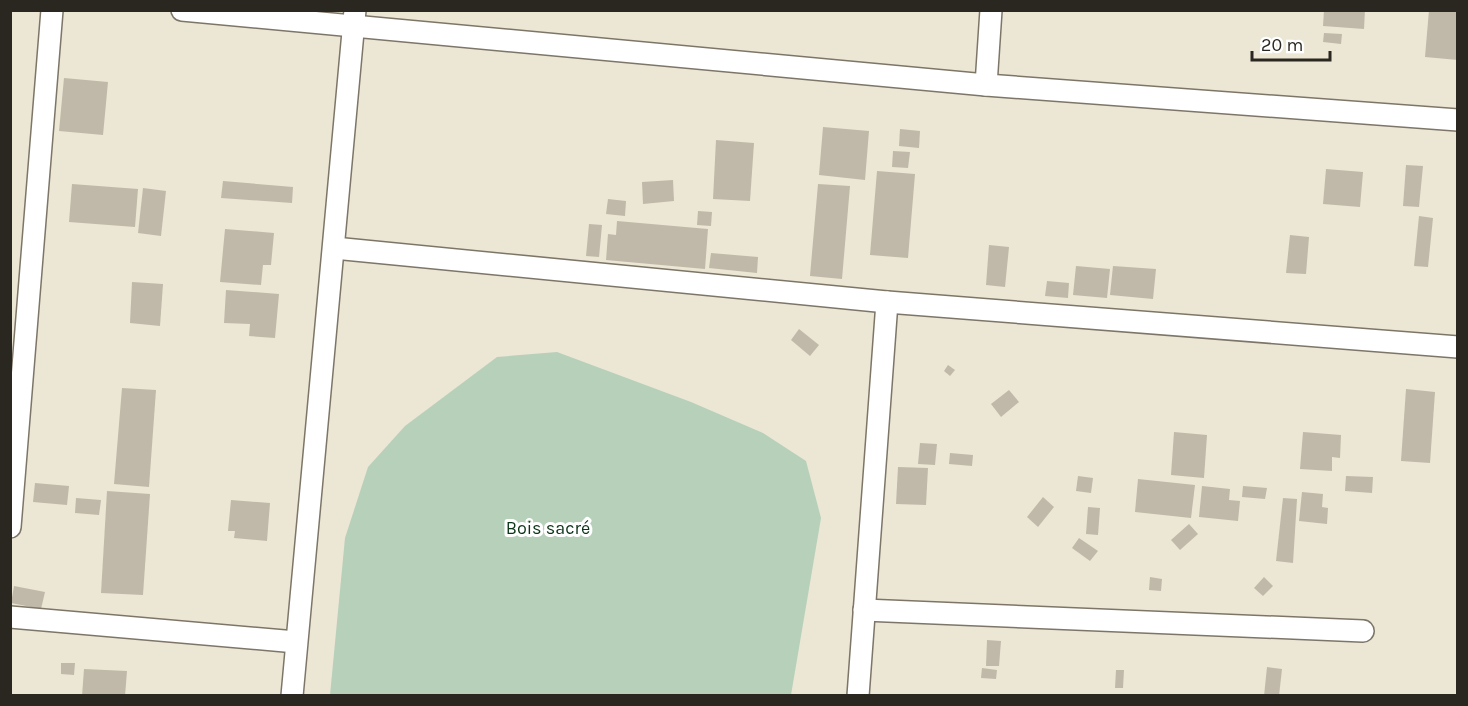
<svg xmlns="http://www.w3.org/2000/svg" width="1468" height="706" font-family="Karla,sans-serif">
  <rect width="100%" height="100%" fill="#ece6d5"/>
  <path fill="#b7d0ba" d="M557 352 691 402 763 433 806 461 821 518 791 695H330L345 538 368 467 405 426 497 357Z"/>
  <g fill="#c0b9a9">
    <path d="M1324 10H1365L1364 29 1323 26Z"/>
    <path d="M1429 10H1458V60L1425 57Z"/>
    <path d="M1324 33 1342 34 1341 44 1323 42Z"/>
    <path d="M64 78 108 82 103 135 59 131Z"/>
    <path d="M823 127 869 131 865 180 819 175Z"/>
    <path d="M900 129 920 131 919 148 899 146Z"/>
    <path d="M716 140 754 143 750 201 713 199Z"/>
    <path d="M893 151 910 152 908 168 892 167Z"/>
    <path d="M1406 165 1423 166 1419 207 1403 206Z"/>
    <path d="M1326 169 1363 172 1360 207 1323 204Z"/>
    <path d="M877 171 915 174 908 258 870 255Z"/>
    <path d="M673 180 674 201 643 204 642 182Z"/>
    <path d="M223 181 293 187 292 203 221 198Z"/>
    <path d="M72 184 138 189 135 227 69 222Z"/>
    <path d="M818 184 850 186 842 279 810 276Z"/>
    <path d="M143 188 166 191 161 236 138 233Z"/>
    <path d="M608 199 626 201 625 216 606 214Z"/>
    <path d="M698 211 712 212 711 226 697 225Z"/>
    <path d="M1419 216 1433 218 1428 267 1414 266Z"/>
    <path d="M617 221 708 229 705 269 606 260 608 234 616 235Z"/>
    <path d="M589 224 602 225 599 257 586 256Z"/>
    <path d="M225 229 274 233 271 265H263L261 285 220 282Z"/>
    <path d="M1290 235 1309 237 1306 274 1286 273Z"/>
    <path d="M989 245 1009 247 1005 287 986 285Z"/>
    <path d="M711 253 758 257 757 273 709 268Z"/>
    <path d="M1076 266 1110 269 1107 298 1073 295Z"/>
    <path d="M1113 266 1156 269 1153 299 1110 295Z"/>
    <path d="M1047 281 1069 283 1068 298 1045 296Z"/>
    <path d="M132 282 163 284 160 326 130 323Z"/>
    <path d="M226 290 279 294 275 338 249 336 250 324 224 323Z"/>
    <path d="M799 329 819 345 810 356 791 340Z"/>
    <path d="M948 365 955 370 950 376 944 371Z"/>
    <path d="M122 388 156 390 149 487 114 484Z"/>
    <path d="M1406 389 1435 392 1430 463 1401 461Z"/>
    <path d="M1009 390 1019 402 1001 417 991 404Z"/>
    <path d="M1174 432 1207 435 1204 478 1171 475Z"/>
    <path d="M1303 432 1341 435 1340 458 1332 457V471L1300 469Z"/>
    <path d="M920 443 937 444 935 465 918 464Z"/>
    <path d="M950 453 973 455 972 466 949 464Z"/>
    <path d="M898 467 928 468 926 505 896 504Z"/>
    <path d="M1078 476 1093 478 1091 493 1076 491Z"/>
    <path d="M1346 476 1373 477 1372 493 1345 491Z"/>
    <path d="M1138 479 1195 485 1191 518 1135 512Z"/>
    <path d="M35 483 69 486 67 505 33 502Z"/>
    <path d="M1202 486 1230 489 1229 500 1240 501 1238 521 1199 517Z"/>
    <path d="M1243 486 1267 488 1265 499 1242 497Z"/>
    <path d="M107 491 150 494 143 595 101 593Z"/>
    <path d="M1302 492 1323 494 1322 507 1328 508 1327 524 1299 521Z"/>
    <path d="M1043 497 1054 507 1038 527 1027 517Z"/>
    <path d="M76 498 101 500 99 515 75 513Z"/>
    <path d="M1283 498 1297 499 1293 563 1276 561Z"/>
    <path d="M231 500 270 503 267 541 234 538 235 531H228Z"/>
    <path d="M1088 507 1100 508 1098 535 1086 534Z"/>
    <path d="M1189 524 1198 534 1180 550 1171 540Z"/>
    <path d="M1079 538 1098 551 1090 561 1072 548Z"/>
    <path d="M1150 577 1162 579 1161 591 1149 590Z"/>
    <path d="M1264 577 1273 586 1263 596 1254 588Z"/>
    <path d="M14 586 45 592 41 609 11 603Z"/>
    <path d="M987 640 1001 641 999 666H986Z"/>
    <path d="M61 663H75L74 675 61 674Z"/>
    <path d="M1267 667 1282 669 1279 696H1264Z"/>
    <path d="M982 668 997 670 996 679 981 678Z"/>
    <path d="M84 669 127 671 125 696H82Z"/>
    <path d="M1116 670H1124L1123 688H1115Z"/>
  </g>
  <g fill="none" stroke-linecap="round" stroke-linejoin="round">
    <g stroke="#7d7668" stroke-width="24">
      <g id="street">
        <path d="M182 10 986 85 1458 120"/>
        <path d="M986 85 991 10"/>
        <path d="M334 248 887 302 1458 347"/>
        <path d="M10 527 52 10"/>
        <path d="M864 610 1363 631"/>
        <path d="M10 617 296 642"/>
        <path d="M292 696 355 10"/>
        <path d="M858 696 887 302"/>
      </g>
    </g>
    <use href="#street" stroke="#fff" stroke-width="21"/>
  </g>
  <g text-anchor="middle" stroke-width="6" stroke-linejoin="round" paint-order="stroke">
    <g font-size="18" fill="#0b3517" stroke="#fff">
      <text x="548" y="534">Bois sacré</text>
    </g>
  </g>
  <rect width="1468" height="706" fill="none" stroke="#2a2721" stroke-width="24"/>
  <path d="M1252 51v9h78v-9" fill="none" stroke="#2a2721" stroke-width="3"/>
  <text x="1261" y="51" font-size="18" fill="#2a2721" stroke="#ffffff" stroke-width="4.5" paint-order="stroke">20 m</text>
</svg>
